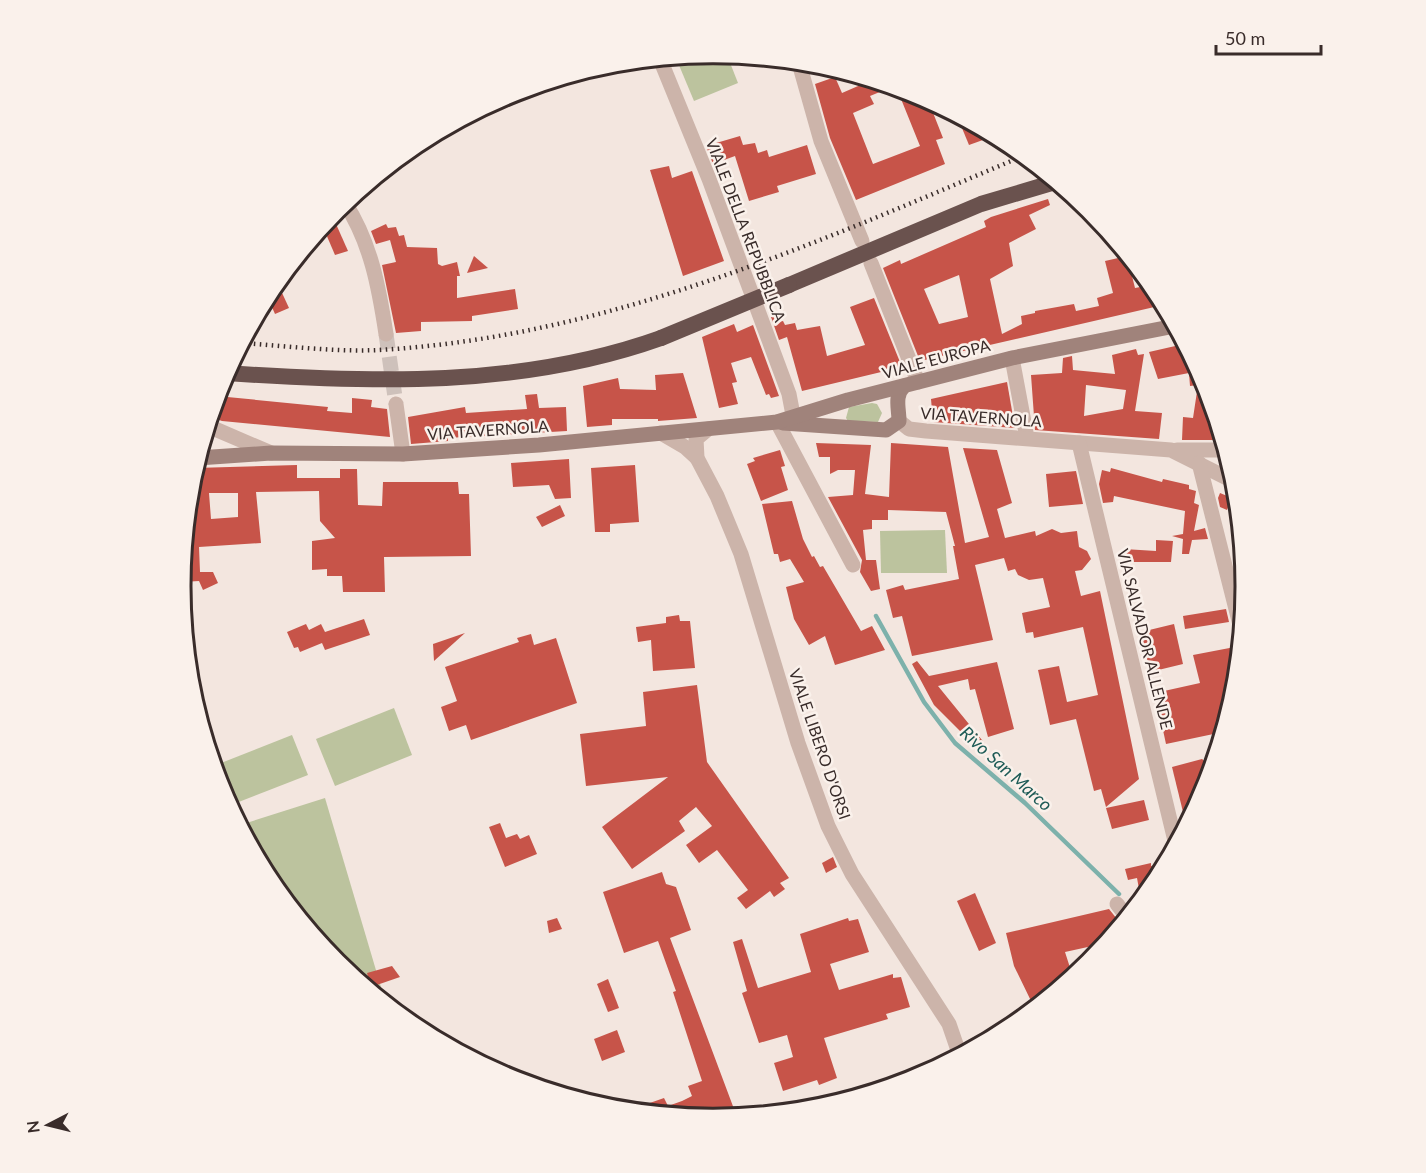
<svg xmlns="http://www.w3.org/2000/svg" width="1426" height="1173" font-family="Lato,sans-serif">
  <rect width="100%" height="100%" fill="#f3e6df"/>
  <g fill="#bcc39e">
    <path d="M713 54 727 55 738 83 694 101 676 58Z"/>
    <path d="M872 403 877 404 882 413 878 422 848 421 846 418 849 407Z"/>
    <path d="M945 530 947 573H881L880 531Z"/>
    <path d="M394 708 412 755 335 786 316 739Z"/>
    <path d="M292 735 308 775 231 805 216 765Z"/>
    <path d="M325 798 386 1004 336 963 270 882 240 825Z"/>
  </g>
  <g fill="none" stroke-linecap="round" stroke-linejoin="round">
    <path stroke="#7db1ab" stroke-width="4.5" d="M876 616 924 702 955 743 1025 803 1119 894"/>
  </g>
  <g fill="#c75449" fill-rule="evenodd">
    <path d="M835 77 842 93 865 83 863 78 892 87 870 96 874 104 853 113 873 164 920 146 897 89 928 100 943 138 936 140 945 164 856 200 830 138 815 84Z"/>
    <path d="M957 116 985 131 994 136 969 145Z"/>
    <path d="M740 136 743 145 755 143 758 153 767 150 769 157 807 145 816 174 777 186 779 192 749 201 735 156 713 164 706 146Z"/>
    <path d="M669 166 672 178 692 171 724 261 683 276 650 170Z"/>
    <path d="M1048 199 1050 205 1029 215 1036 229 1009 243 1013 266 990 279 1002 334 1022 324 1021 316 1035 313V311L1074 304 1076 311 1099 306 1097 298 1113 293 1105 261 1127 256 1135 288 1151 285 1163 305 920 361 883 268 900 260 901 264 986 227 984 221 991 217ZM959 275 968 317 939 324 924 289Z"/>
    <path d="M332 215 348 251 335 255 323 227Z"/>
    <path d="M386 224 388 228 396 227 399 236 404 235 407 247 437 248 438 264 442 266 457 262 460 276H457V298L515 289 518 309 472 316V321L421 322V331L396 333 382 265 396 262 390 240 376 244 371 231Z"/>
    <path d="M474 256 488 268 467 273Z"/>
    <path d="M277 282 289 308 275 314 267 296Z"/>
    <path d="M874 298 902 367 802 391 787 337 779 340 771 317 775 315 778 322 783 321 785 325 795 323 797 330 820 326 827 356 865 345 850 307Z"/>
    <path d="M734 324 737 332 753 325 779 396 771 398 769 394 766 395 751 357 731 363 737 382 732 383 738 404 719 408 702 337Z"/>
    <path d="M1184 344 1205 383 1222 440H1182L1183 417 1193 418 1198 385 1190 386 1189 373 1158 379 1149 352Z"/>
    <path d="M1136 349 1138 355 1144 354 1135 411 1162 413 1159 439 1035 430 1031 375 1062 373 1063 358 1072 356 1073 370 1115 374 1112 355ZM1086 385 1126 390 1123 409 1084 416Z"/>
    <path d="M683 373 697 418 658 421V419H612V425L587 427 583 386 618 378 620 389 656 390 655 375Z"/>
    <path d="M1007 382 1015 428 933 422 931 399Z"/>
    <path d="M537 394 539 408 566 407 567 431 448 438V441L411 444 408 417 465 407 466 413 527 409 525 395Z"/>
    <path d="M217 396 328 407 327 411 352 413V398L372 400 371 407 387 409 390 437 222 421 211 417Z"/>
    <path d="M816 443 871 445 865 494 889 497 891 443 948 447 965 543 989 537 963 448 997 450 1012 503 997 509 1005 538 1035 531 1036 536 1052 529 1061 533 1077 531 1079 547 1087 551 1091 559 1082 570 1075 571 1081 596 1100 591 1139 779 1106 807 1101 789 1094 791 1076 719 1050 725 1038 670 1059 666 1067 702 1098 695 1083 627 1034 638 1033 632 1026 633 1022 613 1050 607 1043 578 1029 580 1018 575 1015 569 1008 571 1004 558 975 565 993 640 912 656 902 616 893 618 886 590 903 585 905 590 959 579 953 546H955L946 512 888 510V520H872V529L863 530 866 560H876L880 589 871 591 860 572 862 560 828 497 853 495 855 470H838L830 474V457H819Z"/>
    <path d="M780 450 785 466 781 467 788 490 761 501 747 464 755 461 753 458Z"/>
    <path d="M569 459 571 498 555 499 549 485 513 487 511 463Z"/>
    <path d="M297 465V478H340V469H357L358 505 382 506 383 482H458L459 494H469L471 556 384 557 385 592H343L342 576H327V569L312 570V541L335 538 320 521 319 491 256 492 261 543 199 547 200 572H213L218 583 203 590 199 581 183 582 191 482 195 468ZM209 493H238V517L211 519Z"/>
    <path d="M635 465 639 522 610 524V532H595L591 468Z"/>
    <path d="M1111 468 1162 482 1163 479 1189 485V489L1196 491 1194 503 1199 505 1194 531 1205 528 1208 539 1192 540 1189 554H1182L1183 539 1172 536 1183 534 1185 511 1114 496 1113 502 1103 503 1099 484 1102 470 1110 472Z"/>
    <path d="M1076 471 1083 504 1049 507 1046 474Z"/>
    <path d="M1220 493 1232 498 1227 510 1220 507 1218 498Z"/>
    <path d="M792 501 803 539 812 557 814 556 820 567 823 566 861 631 872 626 885 650 835 665 825 636 809 645 794 619 786 587 804 582 790 559 780 562 778 554H774L762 504Z"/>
    <path d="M560 505 565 516 542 527 536 517Z"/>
    <path d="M1156 540 1173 541 1171 562H1123L1124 549 1156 551Z"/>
    <path d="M1226 609 1229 622 1185 629 1183 616Z"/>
    <path d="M679 615 680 621H690L695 668 653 671 651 640 638 642 636 627 666 623V617Z"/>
    <path d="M364 619 370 635 325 650 322 643 300 652 298 647 294 648 287 632 306 624 309 630 321 624 325 632Z"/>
    <path d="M1174 624 1183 664 1150 672 1141 632Z"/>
    <path d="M465 633 434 661 433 644Z"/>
    <path d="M531 634 534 645 556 638 577 703 471 740 466 725 449 731 441 707 457 701 445 667 519 642 517 638Z"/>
    <path d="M1240 646 1235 691 1223 732 1166 744 1155 693 1200 683 1193 655Z"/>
    <path d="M917 661 929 676 997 662 1014 729 988 737 975 689 970 690 968 679 938 686 986 745 980 751 934 705 912 664Z"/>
    <path d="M697 685 707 762 789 878 780 883 785 889 774 897 770 891 746 909 737 898 748 890 717 850 699 863 686 845 712 826 696 807 679 821 685 831 632 869 602 827 668 777 586 786 580 734 646 726 643 692Z"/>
    <path d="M1202 759 1208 764 1210 772 1205 791 1195 809 1183 812 1172 767Z"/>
    <path d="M1144 800 1149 820 1112 829 1106 808Z"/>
    <path d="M500 823 506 838 517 834 520 839 529 835 537 854 505 867 489 827Z"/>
    <path d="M833 857 837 867 826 873 822 863Z"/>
    <path d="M1151 863V866L1160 864 1162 871 1141 900 1137 878 1128 880 1125 869Z"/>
    <path d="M662 872 666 884 676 887 691 930 670 938 737 1117 713 1119 627 1111 664 1098 668 1106 682 1101 692 1096 688 1086 702 1081 673 992 676 991 658 941 624 953 603 892Z"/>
    <path d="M975 893 996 943 979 951 957 901Z"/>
    <path d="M1109 909 1121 924 1106 943 1065 952 1073 977 1038 1005 1032 1003 1014 966 1006 933Z"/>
    <path d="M557 918 562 929 549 933 547 921Z"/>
    <path d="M848 918 849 921 858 919 869 952 830 964 839 990 893 974V978L901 977 910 1007 886 1014 888 1019 824 1038 837 1078 819 1085 817 1080 783 1091 774 1063 793 1057 787 1035 759 1043 742 993 747 991 733 942 742 939 758 988 811 972 800 934Z"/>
    <path d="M392 966 400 977 371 987 367 973Z"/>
    <path d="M608 979 619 1008 608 1012 597 984Z"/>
    <path d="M617 1030 625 1052 602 1061 594 1039Z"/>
  </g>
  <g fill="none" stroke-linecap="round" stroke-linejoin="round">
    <path stroke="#cec1bb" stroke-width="15" stroke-dasharray="15 8" stroke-linecap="butt" d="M386 334 396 404"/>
    <g stroke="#ccb4aa" stroke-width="15">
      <path d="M660 59 709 179 789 394 793 415"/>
      <path d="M799 63 821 141 862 241"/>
      <path d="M345 203C371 243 379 288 386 334"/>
      <path d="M871 263 918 382"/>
      <path d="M1012 358 1027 438"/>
      <path d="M396 404 403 454"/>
      <path d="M899 421 909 429 926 431 1171 450 1235 482"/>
      <path d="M777 422 853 565"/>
      <path d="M1079 443 1176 845"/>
      <path d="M1177 450H1225"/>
      <path d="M1199 463 1241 629"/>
      <path d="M1117 904 1127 917"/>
    </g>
    <g stroke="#ccb4aa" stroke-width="15">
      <path d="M208 426 271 453"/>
      <path d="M708 429 696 439 697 458 717 496 741 554 798 743 828 826 852 874 949 1024 960 1056"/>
      <path d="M661 433 685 447 697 458"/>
      <path d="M808 1110 925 1074"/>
    </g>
    <g stroke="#a0837b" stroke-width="15">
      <path d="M783 423 886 430 899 421C899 408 894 396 904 386"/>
      <path d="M198 458 271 453 403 454 539 445 777 422 848 400 1012 358 1175 326"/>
    </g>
    <g stroke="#6a524e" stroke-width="16">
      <path d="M789 285 981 204 1055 182"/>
      <path d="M226 373C372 383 521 388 661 338"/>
    </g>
    <path stroke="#392c2a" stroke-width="4.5" stroke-dasharray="1.5 4.5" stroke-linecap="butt" d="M242 343C287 346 334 352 379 350 607 337 816 243 1023 156"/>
    <path stroke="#6a524e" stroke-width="16" d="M661 338 789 285"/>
  </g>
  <g text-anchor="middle" stroke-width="5" stroke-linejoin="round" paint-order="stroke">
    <g font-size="16" fill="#392c2a" stroke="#faf1eb">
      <text transform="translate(746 230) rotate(69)" y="6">VIALE DELLA REPUBBLICA</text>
      <text transform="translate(936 359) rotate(-15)" y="6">VIALE EUROPA</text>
      <text transform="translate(981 417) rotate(4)" y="6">VIA TAVERNOLA</text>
      <text transform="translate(488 430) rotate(-4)" y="6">VIA TAVERNOLA</text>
      <text transform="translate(1145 639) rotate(76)" y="6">VIA SALVADOR ALLENDE</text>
      <text transform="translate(820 744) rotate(71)" y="6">VIALE LIBERO D'ORSI</text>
    </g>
    <g font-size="18" font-style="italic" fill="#1e5b56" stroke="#faf1eb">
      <text transform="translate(1006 769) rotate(42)" y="6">Rivo San Marco</text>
    </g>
  </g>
  <path d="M0 0H1426V1173H0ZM191 586a522 522 0 1 1 1044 0a522 522 0 1 1-1044 0Z" fill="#faf1eb" fill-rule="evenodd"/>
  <path fill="none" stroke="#392c2a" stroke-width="3" d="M191 586a522 522 0 1 1 1044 0a522 522 0 1 1-1044 0Z"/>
  <g transform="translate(48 1125) rotate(263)" stroke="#faf1eb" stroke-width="4.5" paint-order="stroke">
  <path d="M0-4.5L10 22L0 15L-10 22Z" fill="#392c2a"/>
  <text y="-9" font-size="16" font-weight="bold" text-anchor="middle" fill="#392c2a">N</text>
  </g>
  <path d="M1216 45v9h105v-9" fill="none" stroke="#392c2a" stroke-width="3"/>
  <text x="1225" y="45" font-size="18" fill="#392c2a" stroke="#faf1eb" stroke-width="4.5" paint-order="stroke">50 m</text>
</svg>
